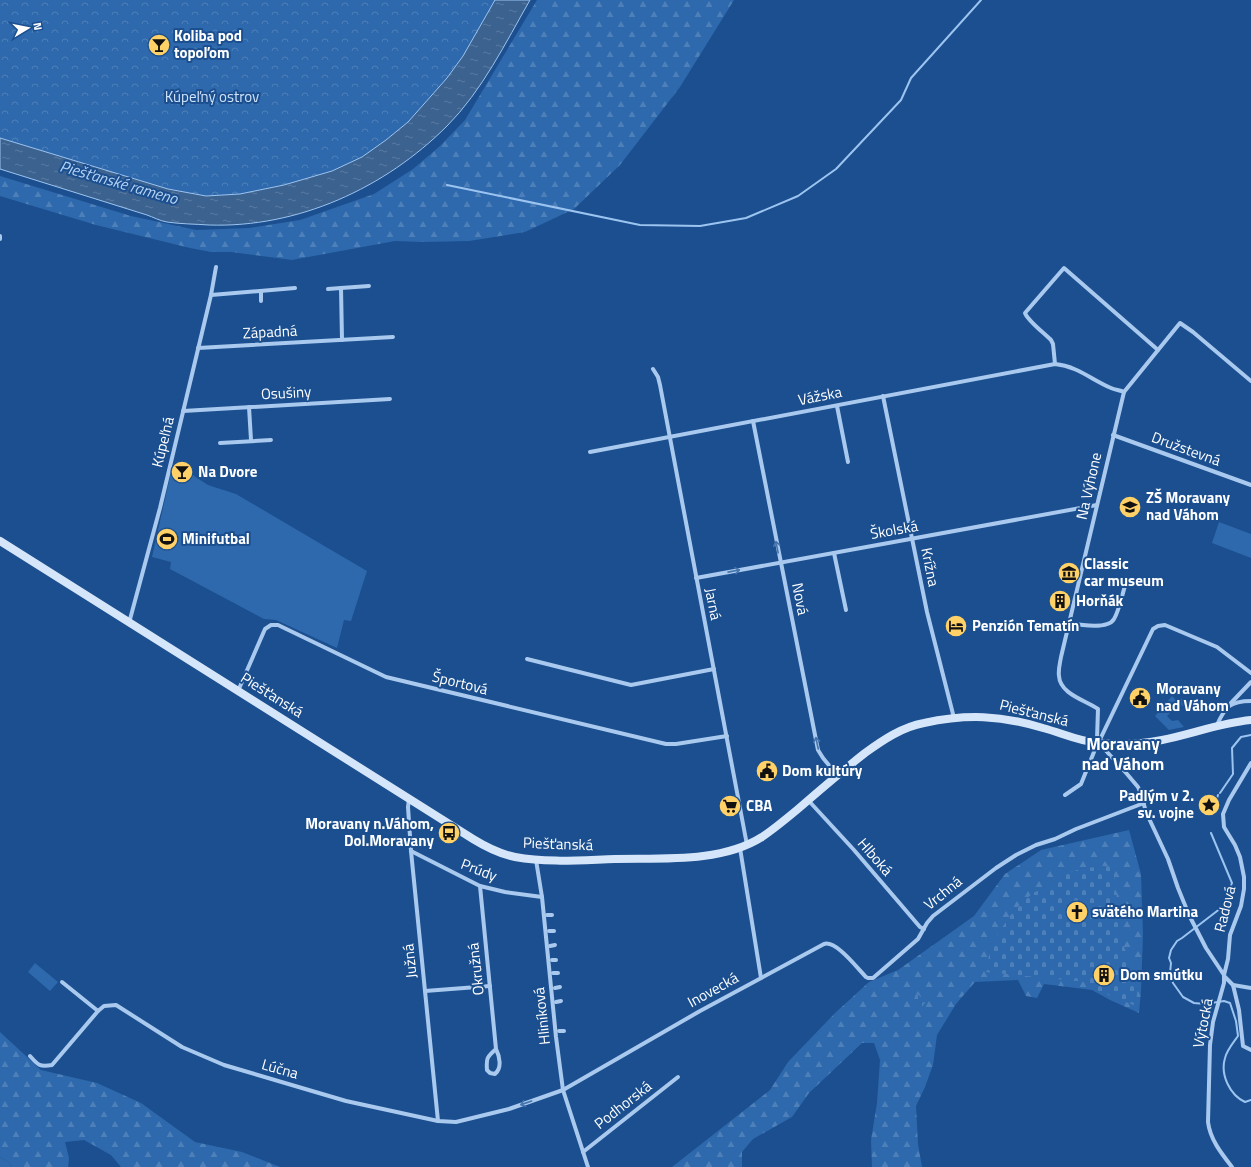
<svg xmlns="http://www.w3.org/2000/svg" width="1251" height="1167" font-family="'Titillium Web',sans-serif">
  <defs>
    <pattern id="forest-firs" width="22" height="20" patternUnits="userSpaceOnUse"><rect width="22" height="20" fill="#2e69ad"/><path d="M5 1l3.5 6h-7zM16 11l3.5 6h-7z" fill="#4d80b9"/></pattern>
    <pattern id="cemetery-stones" width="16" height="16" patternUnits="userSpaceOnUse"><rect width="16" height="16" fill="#2e69ad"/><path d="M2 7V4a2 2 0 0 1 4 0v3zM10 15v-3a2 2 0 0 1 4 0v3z" fill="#4d80b9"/></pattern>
    <pattern id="park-crowns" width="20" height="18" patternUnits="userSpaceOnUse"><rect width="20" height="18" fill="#2e69ad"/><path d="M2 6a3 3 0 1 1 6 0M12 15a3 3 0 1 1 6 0" fill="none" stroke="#4d80b9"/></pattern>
    <pattern id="water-ripples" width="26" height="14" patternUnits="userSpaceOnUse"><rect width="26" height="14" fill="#3c6290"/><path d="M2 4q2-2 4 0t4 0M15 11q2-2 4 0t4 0" fill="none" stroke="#597aa1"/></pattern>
  </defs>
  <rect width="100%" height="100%" fill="#1b4f8f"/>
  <g fill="#2e69ad">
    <path d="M174 465 190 470 194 476 208 485 236 494 367 571 351 621 344 620 337 648 276 620 264 619 170 569 171 562 152 557 172 468Z"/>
    <path d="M1219 522 1251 534V558L1212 543Z"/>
    <path d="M1172 696 1178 702 1181 698 1190 706 1187 710 1178 702 1173 707 1174 709 1167 716 1172 721 1178 720 1184 727 1169 730 1155 716Z"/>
    <path d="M35 963 58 982 50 991 28 972Z"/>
    <path d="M0 1157 10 1163 11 1167H0Z"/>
  </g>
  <g fill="url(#forest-firs)">
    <path d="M537 0H734L680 87 620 165 574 209 525 232 469 241 422 242 395 241 292 260 231 252H211L190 248 96 225 0 196V176L131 216 196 230 249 228 300 220 374 194 413 169 440 146 465 120Z"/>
    <path d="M1129 830 1141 874 1143 934 1141 991 1139 1013 1110 1000 1092 990 1044 984 1037 998 1026 996 1018 980 975 982 956 1004 937 1035 933 1065 925 1087 916 1106 918 1144 922 1167H872L871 1140 877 1103 880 1060 874 1043H862L809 1093 792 1117 753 1139 742 1152V1167H672L770 1090 788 1062 835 1013 869 982 898 970 974 916 1005 874 1041 850Z"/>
    <path d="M0 1032 41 1070 97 1083 141 1103 195 1142 242 1152 280 1167H121L111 1155 84 1140 65 1142 69 1158 68 1167H11L10 1163 0 1157Z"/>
  </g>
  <g fill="url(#cemetery-stones)">
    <path d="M1103 866 1113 867 1121 931 1124 947 1138 979 1136 1006 1094 989 1087 982 986 972 991 944 1014 910 1033 893 1058 881 1061 876 1080 869Z"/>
    <path d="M917 994 926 1001 920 1010 911 1004Z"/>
  </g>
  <path fill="url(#park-crowns)" d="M0 0H495L463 56 447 78 408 122 386 140 362 157 332 171 284 185 240 194 206 196 168 189 0 138Z"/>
  <path fill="url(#water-ripples)" stroke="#9cc4f0" d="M495 0H530C506 42 482 91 447 126 385 188 298 228 209 225 195 224 180 224 167 222 160 221 153 217 147 215L0 169V138L168 189 206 196 240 194 284 185 332 171 362 157 386 140 408 122 447 78 463 56Z"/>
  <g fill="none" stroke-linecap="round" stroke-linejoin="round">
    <g stroke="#9cc4f0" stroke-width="2">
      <path d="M447 185 640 225 700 226 746 218 798 196 836 169 901 100 911 78 981 0"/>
      <path d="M1220 793 1233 774 1232 748 1241 737 1251 735"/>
      <path d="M1212 815 1218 795"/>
      <path d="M1211 833 1232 883 1230 888 1231 895 1226 906 1221 908 1182 938 1177 941 1171 950 1169 958 1171 963 1170 973 1173 983 1183 997 1194 1003 1205 1004 1224 1001 1230 1003 1236 1021 1238 1036C1233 1043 1227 1050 1225 1058 1220 1075 1230 1095 1245 1102L1251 1100"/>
    </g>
    <g stroke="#a9c9ee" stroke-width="4">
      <path d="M0 236V239"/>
      <path d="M341 288 369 286"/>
      <path d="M328 289 341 288 342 340"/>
      <path d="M261 291V301"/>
      <path d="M211 295 295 288"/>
      <path d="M198 348 393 337"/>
      <path d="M1055 364 1053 344 1051 340C1044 333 1028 321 1025 313L1064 268 1158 350"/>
      <path d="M653 369 658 377 660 385 747 845"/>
      <path d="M883 396 927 612 954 718"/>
      <path d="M837 406 848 462"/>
      <path d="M249 407 251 440"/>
      <path d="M183 411 390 399"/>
      <path d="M753 421 818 750 823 758 837 775"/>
      <path d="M1113 435 1251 485"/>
      <path d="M220 443 271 440"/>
      <path d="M590 452 1055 364C1077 366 1092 380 1111 388 1115 390 1120 390 1124 392"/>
      <path d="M834 553 846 610"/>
      <path d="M696 578 1097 505"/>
      <path d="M129 623 160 508 211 295 216 267"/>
      <path d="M1069 623C1080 625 1108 630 1114 619 1119 611 1122 595 1125 586"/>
      <path d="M527 659 631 685 714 669"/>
      <path d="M238 691 265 629 271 625H278L386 677 666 744H676L727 736"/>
      <path d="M1231 703 1251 682"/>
      <path d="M1217 725C1225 707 1230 701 1251 701"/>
      <path d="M1065 795 1081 784 1094 752 1153 629 1158 626 1165 625 1217 647 1251 673"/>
      <path d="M409 799 408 807 411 851 438 1121"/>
      <path d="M808 800 854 850 920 927 924 929"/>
      <path d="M740 848 761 978"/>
      <path d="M411 851 480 886 505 892 542 897"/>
      <path d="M536 860 542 897 556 1037 563 1090 588 1167"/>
      <path d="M480 886 496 1049C487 1057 486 1058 487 1070L490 1073 495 1074C502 1068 500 1057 496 1049"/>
      <path d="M547 915H552"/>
      <path d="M549 931H554"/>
      <path d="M550 946 555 945"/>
      <path d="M552 960H556"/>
      <path d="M553 973H558"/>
      <path d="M1224 975 1228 959 1230 935 1241 906 1244 889V877L1240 857 1235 845 1224 827 1223 814 1229 800 1251 763"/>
      <path d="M1224 976 1233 985 1239 1010 1243 1046 1251 1050"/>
      <path d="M62 982 98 1011"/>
      <path d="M1233 985 1251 988"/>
      <path d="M555 988 560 987"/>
      <path d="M425 991 490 986"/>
      <path d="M556 1002 561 1001"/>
      <path d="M559 1031H564"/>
      <path d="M30 1056C38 1065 39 1067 52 1065L98 1011 104 1006 116 1005 182 1047 224 1065 346 1101 438 1121 456 1122 509 1109 563 1090 700 1011 824 944C836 940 857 968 866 977L868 978H873L918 939 927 923 933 916 996 868 1016 855 1036 845 1055 839 1076 829 1144 803"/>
      <path d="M583 1152 678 1077"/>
      <path d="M1232 1167C1221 1153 1210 1139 1208 1122L1210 1045 1213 1022 1224 983V975L1206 948 1189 915 1178 888 1168 859 1146 812 1141 794 1138 787 1127 774 1099 743 1097 739 1098 709C1085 700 1060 694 1059 676 1058 670 1060 663 1061 657L1124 392 1180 323 1193 332 1251 381"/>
    </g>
    <path stroke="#d6e6fa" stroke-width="8" d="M0 541 473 839C486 847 500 854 515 857 548 863 582 860 615 859 662 858 721 863 762 837 774 829 786 819 798 809 820 790 842 771 865 753 883 740 902 727 924 723 966 714 1001 715 1043 728 1062 733 1080 742 1099 743 1119 745 1142 744 1162 740 1192 734 1220 723 1251 720"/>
  </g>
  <defs><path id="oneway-shaft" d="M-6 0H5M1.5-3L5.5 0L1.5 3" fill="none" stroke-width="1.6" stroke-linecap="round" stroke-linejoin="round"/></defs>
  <g stroke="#4674ac">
    <use href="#oneway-shaft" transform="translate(777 547) rotate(-101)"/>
    <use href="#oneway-shaft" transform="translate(734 571) rotate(-11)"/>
    <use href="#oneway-shaft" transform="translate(817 743) rotate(-102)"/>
    <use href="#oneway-shaft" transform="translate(526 1103) rotate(161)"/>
  </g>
  <defs>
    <g id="bar-disc" transform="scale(1.15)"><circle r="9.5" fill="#ffd166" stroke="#1b4f8f"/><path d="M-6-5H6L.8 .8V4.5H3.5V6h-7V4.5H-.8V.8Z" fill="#111"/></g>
    <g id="school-disc" transform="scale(1.15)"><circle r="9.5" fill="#ffd166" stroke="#1b4f8f"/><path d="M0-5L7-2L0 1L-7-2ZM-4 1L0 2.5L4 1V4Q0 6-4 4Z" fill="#111"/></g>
    <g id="stadium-disc" transform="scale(1.15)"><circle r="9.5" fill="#ffd166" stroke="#1b4f8f"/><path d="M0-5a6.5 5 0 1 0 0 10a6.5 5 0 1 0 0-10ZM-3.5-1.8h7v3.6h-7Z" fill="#111"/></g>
    <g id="museum-disc" transform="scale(1.15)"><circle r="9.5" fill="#ffd166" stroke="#1b4f8f"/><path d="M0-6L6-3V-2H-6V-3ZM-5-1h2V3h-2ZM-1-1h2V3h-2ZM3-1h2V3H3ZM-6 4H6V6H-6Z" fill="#111"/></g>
    <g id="building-disc" transform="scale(1.15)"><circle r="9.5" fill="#ffd166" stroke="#1b4f8f"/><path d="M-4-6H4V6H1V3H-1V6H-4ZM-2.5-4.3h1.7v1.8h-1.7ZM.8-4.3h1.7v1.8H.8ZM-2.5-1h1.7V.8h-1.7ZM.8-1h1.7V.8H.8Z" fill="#111"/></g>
    <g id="hotel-disc" transform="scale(1.15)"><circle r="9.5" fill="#ffd166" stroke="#1b4f8f"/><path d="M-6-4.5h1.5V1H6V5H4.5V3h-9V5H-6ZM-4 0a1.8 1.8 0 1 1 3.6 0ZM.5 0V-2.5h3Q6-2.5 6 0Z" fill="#111"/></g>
    <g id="civic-disc" transform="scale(1.15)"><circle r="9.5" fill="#ffd166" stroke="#1b4f8f"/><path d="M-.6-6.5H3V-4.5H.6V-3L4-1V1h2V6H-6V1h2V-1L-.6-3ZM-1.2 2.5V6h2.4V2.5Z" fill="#111"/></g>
    <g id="sight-disc" transform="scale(1.15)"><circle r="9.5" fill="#ffd166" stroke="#1b4f8f"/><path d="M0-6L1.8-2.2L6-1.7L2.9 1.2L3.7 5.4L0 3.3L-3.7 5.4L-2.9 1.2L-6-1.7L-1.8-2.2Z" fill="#111"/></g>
    <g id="supermarket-disc" transform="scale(1.15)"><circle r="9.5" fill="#ffd166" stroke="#1b4f8f"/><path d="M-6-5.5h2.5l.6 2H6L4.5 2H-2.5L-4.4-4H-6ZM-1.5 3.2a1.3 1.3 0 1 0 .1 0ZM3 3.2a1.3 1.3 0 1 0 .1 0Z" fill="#111"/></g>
    <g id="bus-disc" transform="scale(1.15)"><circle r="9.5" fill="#ffd166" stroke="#1b4f8f"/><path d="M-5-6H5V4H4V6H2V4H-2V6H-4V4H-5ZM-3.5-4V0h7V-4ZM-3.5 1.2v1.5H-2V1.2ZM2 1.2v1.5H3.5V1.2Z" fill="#111"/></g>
    <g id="church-disc" transform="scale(1.15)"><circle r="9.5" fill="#ffd166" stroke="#1b4f8f"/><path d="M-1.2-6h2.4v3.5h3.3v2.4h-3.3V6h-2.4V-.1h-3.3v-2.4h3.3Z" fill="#111"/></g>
  </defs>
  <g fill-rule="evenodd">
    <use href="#bar-disc" x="159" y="45"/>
    <use href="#bar-disc" x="182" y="472"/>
    <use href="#school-disc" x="1130" y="507"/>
    <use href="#stadium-disc" x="167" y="539"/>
    <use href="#museum-disc" x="1069" y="573"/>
    <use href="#building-disc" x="1060" y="601"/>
    <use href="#hotel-disc" x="956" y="626"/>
    <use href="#civic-disc" x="1140" y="698"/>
    <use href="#civic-disc" x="767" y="771"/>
    <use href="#sight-disc" x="1209" y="805"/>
    <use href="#supermarket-disc" x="730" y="806"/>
    <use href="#bus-disc" x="449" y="833"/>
    <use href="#church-disc" x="1077" y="912"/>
    <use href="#building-disc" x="1104" y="975"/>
  </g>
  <g text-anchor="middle" stroke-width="4" stroke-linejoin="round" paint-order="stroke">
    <g font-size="15" font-weight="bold" fill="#fff" stroke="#1b4f8f" text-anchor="start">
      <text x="174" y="41">Koliba pod<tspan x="174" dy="17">topoľom</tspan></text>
      <text x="198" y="477">Na Dvore</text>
      <text x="1146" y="503">ZŠ Moravany<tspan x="1146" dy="17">nad Váhom</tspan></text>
      <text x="182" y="544">Minifutbal</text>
      <text x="1084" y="569">Classic<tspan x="1084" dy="17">car museum</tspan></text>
      <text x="1076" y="606">Horňák</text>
      <text x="972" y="631">Penzión Tematín</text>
      <text x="1156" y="694">Moravany<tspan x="1156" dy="17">nad Váhom</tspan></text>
      <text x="782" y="776">Dom kultúry</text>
      <text x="1194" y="801" text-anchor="end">Padlým v 2.<tspan x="1194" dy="17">sv. vojne</tspan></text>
      <text x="746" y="811">CBA</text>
      <text x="434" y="829" text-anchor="end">Moravany n.Váhom,<tspan x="434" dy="17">Dol.Moravany</tspan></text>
      <text x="1092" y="917">svätého Martina</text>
      <text x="1120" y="980">Dom smútku</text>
    </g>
    <g font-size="15" fill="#cfe3fa" stroke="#1b4f8f">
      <text x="212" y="102">Kúpeľný ostrov</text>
    </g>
    <g font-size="15" fill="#fff" stroke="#1b4f8f">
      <text transform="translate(270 332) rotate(-3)" y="5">Západná</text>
      <text transform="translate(286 393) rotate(-3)" y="5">Osušiny</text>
      <text transform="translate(820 396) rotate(-11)" y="5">Vážska</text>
      <text transform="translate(163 442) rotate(-76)" y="5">Kúpeľná</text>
      <text transform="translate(1186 449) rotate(20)" y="5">Družstevná</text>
      <text transform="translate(1089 486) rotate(-77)" y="5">Na Výhone</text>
      <text transform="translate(894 530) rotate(-10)" y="5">Školská</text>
      <text transform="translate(930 567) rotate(79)" y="5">Krížna</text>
      <text transform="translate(800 599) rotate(79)" y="5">Nová</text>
      <text transform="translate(713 604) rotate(79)" y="5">Jarná</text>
      <text transform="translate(460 683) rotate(14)" y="5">Športová</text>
      <text transform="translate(272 695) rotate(32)" y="5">Piešťanská</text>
      <text transform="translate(1034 713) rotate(14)" y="5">Piešťanská</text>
      <text transform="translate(558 844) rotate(2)" y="5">Piešťanská</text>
      <text transform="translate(875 857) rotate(49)" y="5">Hlboká</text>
      <text transform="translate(479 870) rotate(21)" y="5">Prúdy</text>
      <text transform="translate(943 893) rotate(-39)" y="5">Vrchná</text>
      <text transform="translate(1225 909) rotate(-76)" y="5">Radová</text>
      <text transform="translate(410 961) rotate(-96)" y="5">Južná</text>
      <text transform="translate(476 969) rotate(-96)" y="5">Okružná</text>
      <text transform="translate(713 990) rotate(-29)" y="5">Inovecká</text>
      <text transform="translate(542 1016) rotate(-96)" y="5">Hliníková</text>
      <text transform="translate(1203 1023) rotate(-79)" y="5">Výtocká</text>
      <text transform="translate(280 1069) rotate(16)" y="5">Lúčna</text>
      <text transform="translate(623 1105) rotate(-38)" y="5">Podhorská</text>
    </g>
    <g font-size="16" font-style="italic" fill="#b5d3f5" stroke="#1b4f8f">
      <text transform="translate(119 182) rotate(16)" y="6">Piešťanské rameno</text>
    </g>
    <g font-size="17" font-weight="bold" fill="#fff" stroke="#1b4f8f">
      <text x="1123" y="750">Moravany<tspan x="1123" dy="20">nad Váhom</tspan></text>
    </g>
  </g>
  <g transform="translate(28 28) rotate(80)" stroke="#1b4f8f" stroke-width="3" paint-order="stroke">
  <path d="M0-3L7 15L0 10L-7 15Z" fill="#ffffff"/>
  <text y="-6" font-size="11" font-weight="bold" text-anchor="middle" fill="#ffffff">N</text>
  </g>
</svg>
